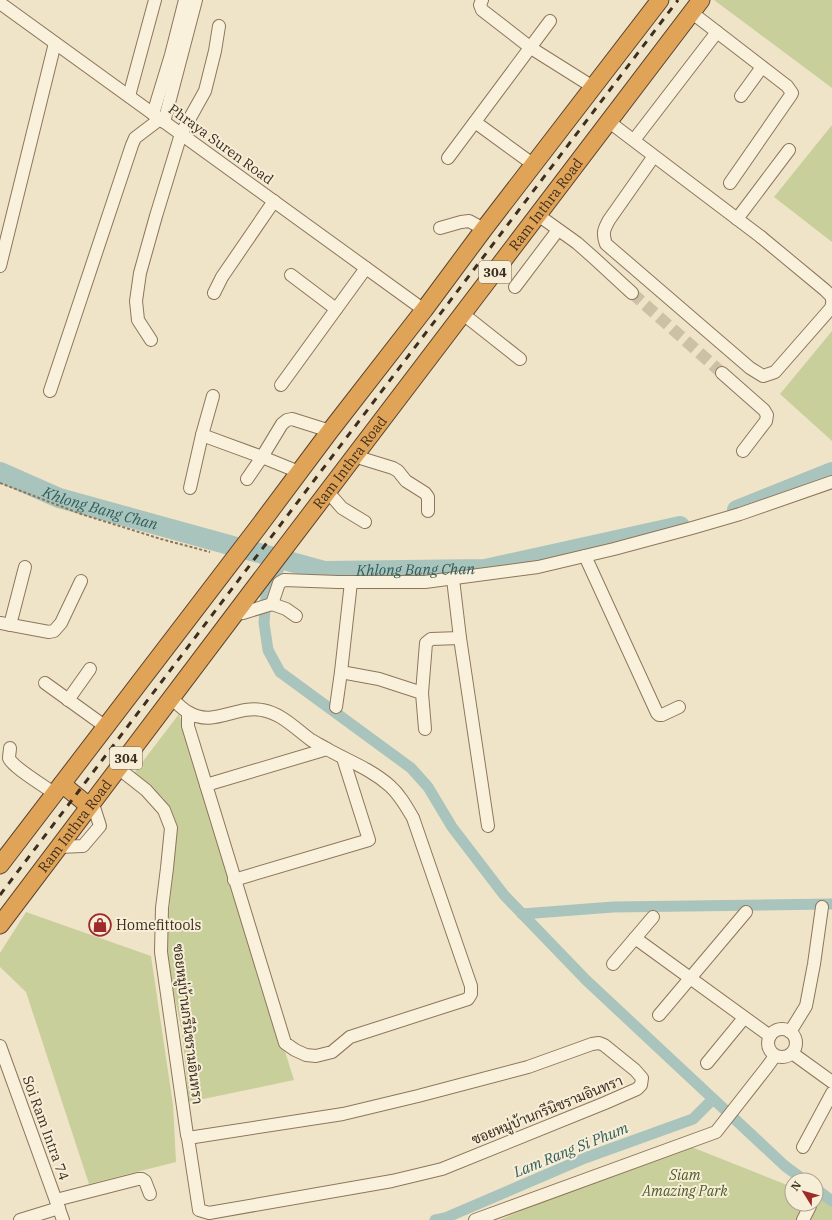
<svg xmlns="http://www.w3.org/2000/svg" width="832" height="1220" font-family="'IBM Plex Serif',Sarabun,serif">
  <rect width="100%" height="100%" fill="#f0e4c8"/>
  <g fill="#c9cf9b">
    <path d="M714 0H832V88Z"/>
    <path d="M832 125V242L774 197Z"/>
    <path d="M832 331V441L780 394Z"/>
    <path d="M179 714 294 1080 189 1102 182 1032 171 980 166 941 176 840V822L163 798 134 773Z"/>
    <path d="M26 912 151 956 173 1105 176 1162 89 1184 26 992 0 967V953Z"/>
    <path d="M684 1144 792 1187V1204H816V1196L832 1203V1220H499Z"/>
  </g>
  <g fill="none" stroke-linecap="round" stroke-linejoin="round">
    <g stroke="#a9c4bc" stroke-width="11">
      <path d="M283 560 266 594 264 623 268 650 280 672 411 768 428 787 452 827 504 895 586 980 785 1166 804 1180"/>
      <path d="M522 914 613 907 832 904"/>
      <path d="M816 1189 832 1201"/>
      <path d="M435 1220 445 1218 585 1158 693 1119 713 1099"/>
    </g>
    <g stroke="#a9c4bc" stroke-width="20">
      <path id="s1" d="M0 472 59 498 324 571 485 569 680 526"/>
      <path d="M737 510 832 472"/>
    </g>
    <path stroke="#ccc0a6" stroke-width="12" stroke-dasharray="12 6" stroke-linecap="butt" d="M632 293 722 373"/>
    <g stroke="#8d765c" stroke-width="14">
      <g id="minor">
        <path d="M482 0 480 5 482 10 531 48 593 87"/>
        <path d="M0 3 424 310"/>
        <path d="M691 12 787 86 792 93 791 95 730 183"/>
        <path d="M129 96 155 0"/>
        <path d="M741 96 762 67"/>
        <path d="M153 114 171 55 185 0"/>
        <path d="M608 121 761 237 654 156 609 220C604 229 602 233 606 244L750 368 763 376 775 372 831 308 832 304"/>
        <path d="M164 122 196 0"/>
        <path d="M475 122 534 165"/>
        <path d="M634 140 717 32"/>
        <path d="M448 158 550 21"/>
        <path d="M538 215 577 243 594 258 632 293"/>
        <path d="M737 219 789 150"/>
        <path d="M440 228 461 222 469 221 484 229"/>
        <path d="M761 237 825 290 832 297V300"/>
        <path d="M0 266 55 43"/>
        <path d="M291 275 336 309"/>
        <path d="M515 287 558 230"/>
        <path d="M214 293 222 277 274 201"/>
        <path d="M463 314 520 359"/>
        <path d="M151 340 138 320 136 301 140 273 156 216 181 134 205 91 215 51 219 26"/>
        <path d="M722 373 764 410 767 415 766 421 743 451"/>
        <path d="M281 385 366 268"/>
        <path d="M50 391 132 145 135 138 160 119"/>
        <path d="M202 435 262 457 299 472"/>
        <path d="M354 456 393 468 398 471 406 481 425 493 428 497V511"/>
        <path d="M247 479 262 457 282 424 287 420 292 419 330 431"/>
        <path d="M190 488 202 435 213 396"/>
        <path d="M328 492 342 508 365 522"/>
        <path d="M585 556 657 713 659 715H662L679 707"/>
        <path d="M453 579 460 638 488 826"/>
        <path d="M272 604 286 609 296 616"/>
        <path d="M234 614 243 613 272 604 279 583 284 580 338 582H425L538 567 614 549 692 528 740 514 832 482"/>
        <path d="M0 623 49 632 54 631 61 623 81 581"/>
        <path d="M10 625 25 567"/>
        <path d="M341 672 379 679 422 693 425 729"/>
        <path d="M45 683 106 727"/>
        <path d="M422 693 426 643 431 639 460 638"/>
        <path d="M171 698C177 703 182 709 188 712 213 728 236 705 262 710 281 713 296 729 311 740 316 743 322 746 327 749 348 761 371 769 390 786 400 795 406 806 413 818L471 986V994L468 999 350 1037 332 1052 316 1056 306 1055 295 1050 285 1043 188 726V712"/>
        <path d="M68 700 90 669"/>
        <path d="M336 707 341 672 351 582"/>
        <path d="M10 748C10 751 9 755 9 758 12 767 46 787 55 794"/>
        <path d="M118 768 146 790 164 810 171 828 167 868 162 908 161 952 187 1135 188 1138 199 1210 209 1213 392 1181 442 1169 605 1103 637 1089 641 1085 642 1078 635 1070 604 1045 599 1043 592 1044 528 1067 418 1096 343 1114 188 1138"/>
        <path d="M206 785 327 749"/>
        <path d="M58 847 83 846 100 826 92 801"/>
        <path d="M234 880 369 840 343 758"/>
        <path d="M635 938 770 1036"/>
        <path d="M613 964 653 917"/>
        <path d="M659 1015 746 912"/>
        <circle cx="782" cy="1043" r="14"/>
        <path d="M790 1032 806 1006 814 964 822 907"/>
        <path d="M0 1046 63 1220"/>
        <path d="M792 1053 832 1082"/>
        <path d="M707 1063 744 1018"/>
        <path d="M803 1147 832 1093"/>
        <path d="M56 1200 138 1179H142L145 1181 150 1194"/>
        <path d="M20 1220 59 1208"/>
        <path d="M475 1220 716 1132 767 1067 775 1056"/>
        <path d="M803 1220 810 1206"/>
      </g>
    </g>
    <g stroke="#5b4430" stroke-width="19">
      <g id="highway">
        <path d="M62 784 89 806"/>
        <path d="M0 865 256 530 330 431 424 310 484 229 660 0"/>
        <path id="s2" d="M0 925 252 591 701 0"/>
      </g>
    </g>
    <path stroke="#8d765c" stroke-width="2" stroke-dasharray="3 2" stroke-linecap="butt" d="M0 483 81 514 161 539 210 552"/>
    <use href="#minor" stroke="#faf1dc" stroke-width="12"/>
    <use href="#highway" stroke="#e0a458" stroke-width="17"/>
    <path stroke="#3d2e20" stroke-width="3" stroke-dasharray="7 7" stroke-linecap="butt" d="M0 895 678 0"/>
  </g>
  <defs>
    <g id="shop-ring" transform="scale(1.15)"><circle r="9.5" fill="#f7eed8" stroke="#9e2a2b" stroke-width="1.5"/><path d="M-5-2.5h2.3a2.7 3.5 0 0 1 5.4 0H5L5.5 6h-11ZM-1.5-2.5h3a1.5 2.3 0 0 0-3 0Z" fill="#9e2a2b"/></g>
  </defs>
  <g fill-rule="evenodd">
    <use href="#shop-ring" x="100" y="925"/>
  </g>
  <g text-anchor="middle" stroke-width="4" stroke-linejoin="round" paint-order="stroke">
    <g fill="#f7eed8" stroke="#756857" stroke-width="1">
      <rect x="479" y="261" width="32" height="22" rx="3"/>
      <rect x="110" y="747" width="32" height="22" rx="3"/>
    </g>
    <g font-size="13" font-weight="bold" fill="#3d2e20">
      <text x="495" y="277">304</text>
      <text x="126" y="763">304</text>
    </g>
    <g font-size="14" fill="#3d2e20" stroke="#f7eed8">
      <text transform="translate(221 144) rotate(36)" y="5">Phraya Suren Road</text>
      <text dy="5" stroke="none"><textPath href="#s2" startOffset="904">Ram Inthra Road</textPath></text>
      <text dy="5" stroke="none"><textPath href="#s2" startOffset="580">Ram Inthra Road</textPath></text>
      <text dy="5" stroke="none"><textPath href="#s2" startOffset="124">Ram Inthra Road</textPath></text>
      <text transform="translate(188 1024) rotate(83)" y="5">ซอยหมู่บ้านกรีนิชรามอินทรา</text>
      <text transform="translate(547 1110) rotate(-22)" y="5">ซอยหมู่บ้านกรีนิชรามอินทรา</text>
      <text transform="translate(46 1128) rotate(70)" y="5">Soi Ram Intra 74</text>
    </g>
    <g font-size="14" fill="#3d2e20" stroke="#f7eed8" text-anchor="start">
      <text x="116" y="930">Homefittools</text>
    </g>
    <g font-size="14" font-style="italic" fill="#4d5a26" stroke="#f7eed8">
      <text x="685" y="1180">Siam<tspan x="685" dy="16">Amazing Park</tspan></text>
    </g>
    <g font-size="15" font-style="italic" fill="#2f5d5a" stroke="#f7eed8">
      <text dy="5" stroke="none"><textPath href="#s1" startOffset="107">Khlong Bang Chan</textPath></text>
      <text dy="5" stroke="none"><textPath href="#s1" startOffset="431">Khlong Bang Chan</textPath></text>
      <text transform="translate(571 1150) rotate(-22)" y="5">Lam Rang Si Phum</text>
    </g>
  </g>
  <g transform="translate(804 1192) rotate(307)"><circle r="19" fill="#f7eed8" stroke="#ada18e"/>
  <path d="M0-3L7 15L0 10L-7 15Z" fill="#9e2a2b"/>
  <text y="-6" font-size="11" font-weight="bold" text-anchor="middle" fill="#3d2e20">N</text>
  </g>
</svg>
